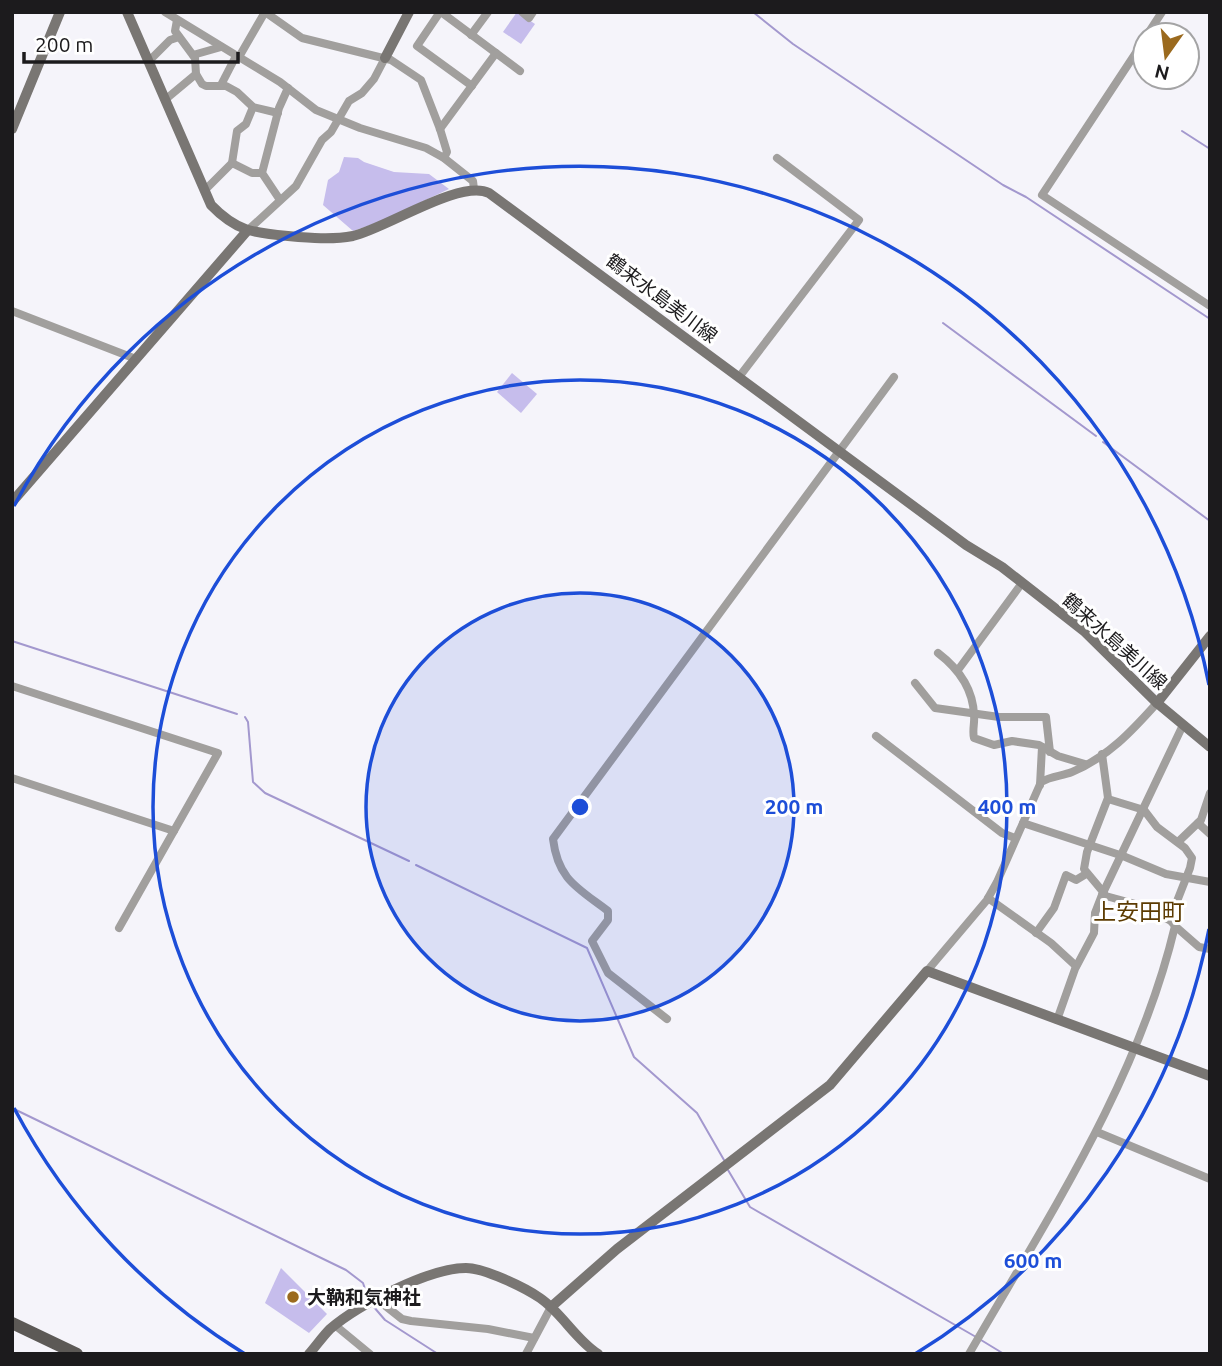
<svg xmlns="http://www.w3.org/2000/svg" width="1222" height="1366" font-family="Ubuntu,'Noto Sans JP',sans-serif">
  <rect width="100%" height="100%" fill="#f5f4fa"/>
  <g fill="#c6bdec">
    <path d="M517 12 535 24 521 44 503 32Z"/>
    <path d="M344 157 358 158 364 162 394 172 429 174 449 189 379 222 353 231 323 205 328 180 339 172Z"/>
    <path d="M512 373 537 394 521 413 497 392Z"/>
    <path d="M281 1268 327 1314 309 1333 265 1303Z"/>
  </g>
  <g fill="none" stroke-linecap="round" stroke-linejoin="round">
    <g stroke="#a398ce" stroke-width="2">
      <path d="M753 12 793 44 1003 185 1026 197 1210 319"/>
      <path d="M1182 131 1210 149"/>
      <path d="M943 323 1096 436"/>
      <path d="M1103 442 1210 521"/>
      <path d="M12 641 237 714"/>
      <path d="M245 717 248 722 253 782 265 793 409 861"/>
      <path d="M416 865 587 948 634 1057 697 1113 724 1160"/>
      <path d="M12 1108 346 1270 363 1283 368 1298"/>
      <path d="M728 1170 750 1207 976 1337"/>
      <path d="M373 1306 385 1320 438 1354"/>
      <path d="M981 1340 1004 1354"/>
    </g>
    <g stroke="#a19f9d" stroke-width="8">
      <path d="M165 12 280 82 316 110 360 128 426 148 444 158 473 181 474 189"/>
      <path d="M265 12 302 38 391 60 421 80 440 129 447 152 444 158"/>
      <path d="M440 12 417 46 472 86"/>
      <path d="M441 12 520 71"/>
      <path d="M522 12 529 18 533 12"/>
      <path d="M177 20 175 31 195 58 196 74 202 84 206 86H226L237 92 253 107 278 113"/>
      <path d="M471 35 488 12"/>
      <path d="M1147 35 1162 12"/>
      <path d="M1145 39 1042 195 1210 306"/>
      <path d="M193 55 221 47"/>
      <path d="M239 57 265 12"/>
      <path d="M149 61 170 40 179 37"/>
      <path d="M221 85 236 56"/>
      <path d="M166 99 196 74"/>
      <path d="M440 129 496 53"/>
      <path d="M232 163 237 131 246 124 253 107"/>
      <path d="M205 190 232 163 252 173H262"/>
      <path d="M280 200 262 173 279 108 288 88"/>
      <path d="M247 231 296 186 322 140 331 132 349 101 362 93 374 79 385 58"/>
      <path d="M12 311 136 359"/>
      <path d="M739 377 859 220 777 158"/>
      <path d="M938 653C959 669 973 688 974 715 975 723 972 730 974 738L994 745 1012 741 1039 745 1058 756 1085 764"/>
      <path d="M958 670 1022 583"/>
      <path d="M915 683 935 708 999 717H1046L1050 752"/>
      <path d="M12 686 218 753 119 928"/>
      <path d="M876 736 1002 833 1015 838"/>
      <path d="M1102 754 1108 798 1087 852 1084 869 1104 893"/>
      <path d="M12 778 174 831"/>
      <path d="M1040 785 1042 747"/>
      <path d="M1023 823 1123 856 1166 874 1210 882"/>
      <path d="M1198 823 1210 834"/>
      <path d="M1178 842 1201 820 1210 793"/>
      <path d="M988 898 1051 943 1076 966"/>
      <path d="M1171 921 1139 905 1102 895 1183 725"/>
      <path d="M1175 926 1199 947 1210 949"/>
      <path d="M1036 933 1054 908 1066 875 1076 880 1086 874"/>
      <path d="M927 971 987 900 997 882 1041 782C1051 776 1062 776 1072 772 1108 757 1132 731 1157 703"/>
      <path d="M667 1019 608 973 592 941 608 920V911C578 888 558 880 553 839L894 377"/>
      <path d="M1057 1020 1075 969 1094 933 1095 913 1102 895"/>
      <path d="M1097 1132 1210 1179"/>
      <path d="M378 1300 402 1319 411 1321 488 1329 534 1338"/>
      <path d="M336 1326 370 1354"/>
      <path d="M526 1354 551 1307"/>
      <path d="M969 1354C1048 1217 1138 1082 1175 926L1171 921 1172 914 1190 868 1192 858 1185 848 1157 827 1144 810 1108 799"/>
    </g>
    <g stroke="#797673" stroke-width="10">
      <path d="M127 12 211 205C236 231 253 233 288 236 310 238 332 240 353 236 387 228 460 179 489 193L897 494 966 545 1002 567 1084 631 1157 703 1210 747"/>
      <path d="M385 58 409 12"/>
      <path d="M12 129 60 12"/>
      <path d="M12 502 247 231"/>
      <path d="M1157 703 1210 636"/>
      <path d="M551 1307 617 1249 830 1085 927 971 1210 1076"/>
      <path d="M309 1354C316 1346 323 1336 330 1329 358 1305 429 1268 466 1268 484 1268 524 1287 540 1298 562 1313 575 1339 598 1354"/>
    </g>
    <path stroke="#5c5956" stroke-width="12" d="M12 1323 77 1354"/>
  </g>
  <circle cx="580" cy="807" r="214" fill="#1d4ed8" fill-opacity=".12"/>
  <g fill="none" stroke="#1d4ed8" stroke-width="3.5">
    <circle cx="580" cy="807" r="214"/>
    <circle cx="580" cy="807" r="427"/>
    <path d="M1209 929A641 641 0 0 1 915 1354M245 1354A641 641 0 0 1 14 1108M14 506A641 641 0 0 1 1209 685"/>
  </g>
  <circle fill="#9b6a1e" stroke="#fff" stroke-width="2.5" cx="293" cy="1297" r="7"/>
  <g text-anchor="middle" stroke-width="6" stroke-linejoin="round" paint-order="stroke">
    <g font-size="19" fill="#1c1b1d" stroke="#fff">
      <text transform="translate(662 298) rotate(37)" y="7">鶴来水島美川線</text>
      <text transform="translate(1115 641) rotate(42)" y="7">鶴来水島美川線</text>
    </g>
    <g font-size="19" font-weight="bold" fill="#1c1b1d" stroke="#fff" text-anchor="start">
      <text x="307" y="1304">大靹和気神社</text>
    </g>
    <g font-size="23" fill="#5c3b02" stroke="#fff">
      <text x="1139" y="920">上安田町</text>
    </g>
  </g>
  <circle cx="580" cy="807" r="10" fill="#1d4ed8" stroke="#fff" stroke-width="3.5"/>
  <g font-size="21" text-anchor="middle" font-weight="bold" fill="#1d4ed8" stroke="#fff" stroke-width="6" stroke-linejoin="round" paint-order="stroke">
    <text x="794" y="814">200 m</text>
    <text x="1007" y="814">400 m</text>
    <text x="1033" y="1268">600 m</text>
  </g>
  <rect width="1222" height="1366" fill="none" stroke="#1c1b1d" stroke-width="28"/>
  <g transform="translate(1166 56) rotate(194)"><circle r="33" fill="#ffffff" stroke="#a4a4a5" stroke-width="2"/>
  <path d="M0-5L12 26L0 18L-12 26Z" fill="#9b6a1e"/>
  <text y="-10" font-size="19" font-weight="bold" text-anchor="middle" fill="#1c1b1d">N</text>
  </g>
  <path d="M24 52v10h214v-10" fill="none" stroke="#1c1b1d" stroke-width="3.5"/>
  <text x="35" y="52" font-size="21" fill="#1c1b1d" stroke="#ffffff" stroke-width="5" paint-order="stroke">200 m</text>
</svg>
